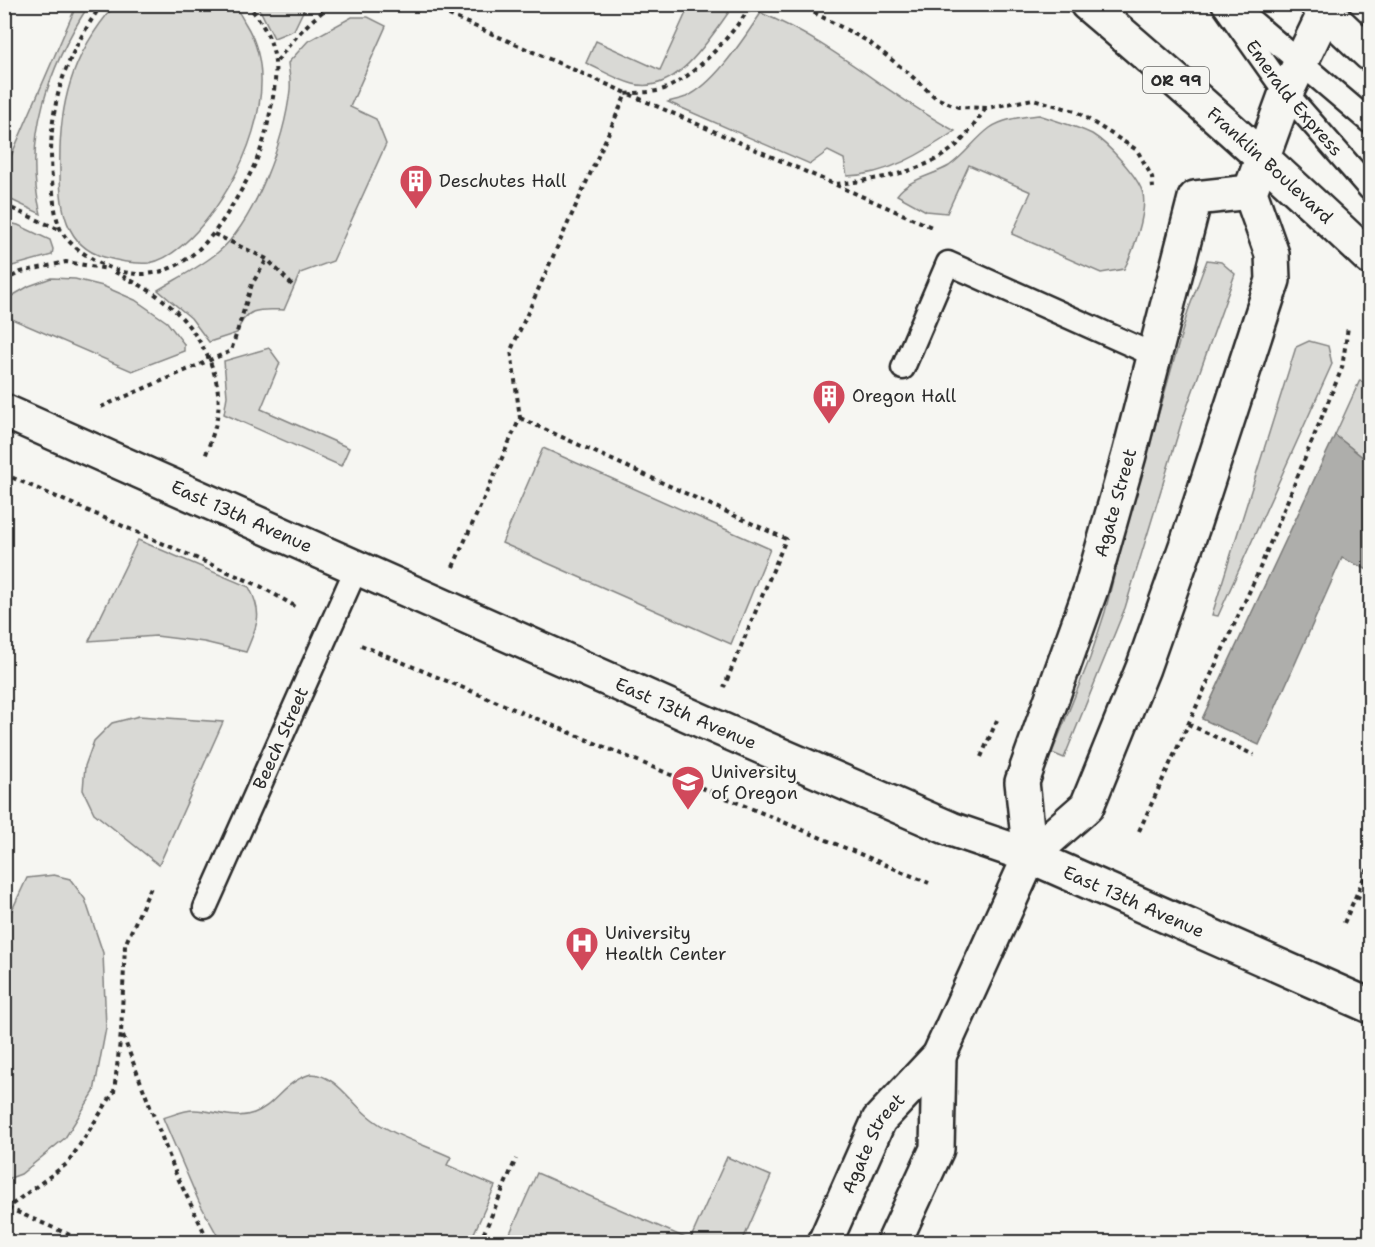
<svg xmlns="http://www.w3.org/2000/svg" width="1375" height="1247" font-family="'Shantell Sans',sans-serif">
  <rect width="100%" height="100%" fill="#f6f6f2"/>
  <filter id="ink" filterUnits="userSpaceOnUse"><feTurbulence type="fractalNoise" baseFrequency=".0167" numOctaves="2"/><feDisplacementMap in="SourceGraphic" scale="12" xChannelSelector="R" yChannelSelector="G"/><feConvolveMatrix kernelMatrix="1 2 1 2 8 2 1 2 1" color-interpolation-filters="sRGB"/></filter>
  <g filter="url(#ink)">
    <g fill="#d9d9d5" stroke="#828280" stroke-width="1.5">
      <path d="M77 4 89 5C49 66 22 140 41 214L5 197V170Z"/>
      <path d="M690 4 734 5C712 34 678 96 633 84 617 80 601 70 586 63L596 41 660 70Z"/>
      <path d="M115 5H232C238 9 241 16 245 23 285 86 242 181 197 231 185 244 168 260 149 263 135 264 118 261 104 257 65 246 60 206 60 172 58 106 71 55 115 5Z"/>
      <path d="M254 5H306L294 30 274 38 261 12Z"/>
      <path d="M761 13C832 42 888 95 955 131 923 153 887 175 847 176L844 159 828 151 810 164 668 102C674 100 681 99 686 97 715 84 744 38 761 13Z"/>
      <path d="M352 17H368L386 26 350 107 376 119 386 144 333 261 300 273 284 310C260 309 245 307 237 333L209 342 191 318 158 290C178 278 200 267 217 253 255 223 285 137 290 90 291 81 289 71 288 63L308 41Z"/>
      <path d="M1039 115C1056 121 1076 126 1092 134 1107 143 1139 177 1143 194 1147 212 1133 253 1124 269L1101 273 1012 234 1031 192 969 165 947 213 926 211 897 195C908 179 932 176 949 166 965 155 975 139 990 128 1004 118 1023 117 1039 115Z"/>
      <path d="M5 222 18 225 50 240 53 249 52 255 5 268Z"/>
      <path d="M1207 260 1221 262 1235 274 1182 421 1125 608 1064 758 1052 753 1090 658 1105 612 1126 528 1188 311Z"/>
      <path d="M51 278 75 279 103 286 135 300 167 322 184 344V351L132 371 5 316V300L29 286Z"/>
      <path d="M1309 341 1328 346 1332 364 1218 616 1212 615 1296 347Z"/>
      <path d="M269 348 280 363 261 409 349 448 341 466 224 414 227 396 224 361Z"/>
      <path d="M1360 380 1370 389V463L1335 435Z"/>
      <path d="M543 448 770 549 731 644 502 543Z"/>
      <path d="M138 540 249 587C264 615 257 625 246 652L204 642 156 636 89 641Z"/>
      <path d="M139 716 223 722 159 865 94 813 83 790 85 766 94 741 112 723Z"/>
      <path d="M54 875 70 879 85 899 103 953 106 1028 94 1092 65 1138 21 1174 5 1180V907L12 910 27 878Z"/>
      <path d="M311 1074C334 1074 350 1101 367 1115 390 1135 423 1144 451 1157L447 1165 495 1186 470 1242H221L199 1202 163 1118C173 1115 184 1110 194 1110 215 1110 233 1121 254 1113 275 1106 283 1082 311 1074Z"/>
      <path d="M727 1157 771 1176 742 1242H506L537 1173 690 1240Z"/>
    </g>
    <path fill="#aeaeab" stroke="#7a7a78" stroke-width="1.5" d="M1335 435 1370 463V571L1342 558 1259 745 1202 719Z"/>
    <g fill="none" stroke-linecap="round" stroke-linejoin="round">
      <g stroke="#2b2b2b" stroke-width="27">
        <g id="service">
          <path id="s1" d="M1223 4 1286 93 1370 189"/>
          <path d="M1235 7 1370 122"/>
          <path d="M903 368 948 263 1154 355"/>
          <path id="s2" d="M205 908 357 567"/>
        </g>
      </g>
      <g stroke="#2b2b2b" stroke-width="38">
        <g id="minor">
          <path id="s3" d="M4 411 709 724 951 829 1030 856 1370 1006"/>
        </g>
      </g>
      <g stroke="#2b2b2b" stroke-width="38">
        <g id="tertiary">
          <path id="s4" d="M1030 856 1022 782 1091 589 1129 455 1195 198 1250 192"/>
          <path id="s5" d="M825 1242 879 1120 939 1056 1030 856 1087 806 1143 668 1192 529 1273 280 1272 254 1250 192 1286 93 1325 12"/>
          <path d="M894 1242 937 1149 939 1056"/>
        </g>
      </g>
      <g stroke="#2b2b2b" stroke-width="38">
        <g id="primary">
          <path id="s6" d="M1087 4C1184 86 1278 171 1370 258"/>
          <path d="M1317 4 1370 54"/>
        </g>
      </g>
      <g stroke="#2b2b2b" stroke-width="4" stroke-dasharray="4.5 4.5" stroke-linecap="butt">
        <path d="M102 4C62 62 47 108 52 179 53 194 54 213 60 228 67 243 82 253 96 261 155 294 200 260 230 209 246 183 261 157 267 127 278 76 284 47 247 4"/>
        <path d="M424 4 934 228"/>
        <path d="M798 4 869 42 906 71 936 98 958 107 987 108 1033 99 1075 111 1137 150 1152 177 1153 188"/>
        <path d="M277 61C293 39 310 19 334 4"/>
        <path d="M836 184C876 180 930 172 960 142 970 132 978 119 986 108"/>
        <path d="M4 205 60 230"/>
        <path d="M214 234 267 259 294 287"/>
        <path d="M115 272C129 280 146 287 159 297 188 318 215 357 218 393 221 415 212 437 205 457"/>
        <path d="M4 281 21 272 66 262 108 269"/>
        <path d="M101 407 231 351 252 284 267 259"/>
        <path d="M520 418 786 539 724 687"/>
        <path d="M4 474 260 586 298 608"/>
        <path d="M453 567 520 418 511 350 626 94C638 92 653 93 664 89 694 78 735 32 752 4"/>
        <path d="M361 645 929 883"/>
        <path d="M1188 724 1254 755"/>
        <path d="M981 757 997 720"/>
        <path d="M1139 831 1257 575 1342 368 1348 327"/>
        <path d="M1356 896 1370 902"/>
        <path d="M1344 923 1369 866"/>
        <path d="M123 1036 176 1174 209 1242"/>
        <path d="M4 1208H7L68 1163 114 1092 121 1033 125 945 152 885"/>
        <path d="M8 1208 86 1242"/>
        <path d="M480 1242 516 1159"/>
      </g>
      <use href="#service" stroke="#f6f6f2" stroke-width="22"/>
      <use href="#minor" stroke="#f6f6f2" stroke-width="33"/>
      <use href="#tertiary" stroke="#f6f6f2" stroke-width="33"/>
      <use href="#primary" stroke="#f6f6f2" stroke-width="33"/>
    </g>
  </g>
  <defs>
    <g id="building-pin" transform="scale(1.725)"><path d="M0 17L-7.5 6A9.5 9.5 0 1 1 7.5 6Z" fill="#d1495b" stroke="#f6f6f2"/><path d="M-4-6H4V6H1V3H-1V6H-4ZM-2.5-4.3h1.7v1.8h-1.7ZM.8-4.3h1.7v1.8H.8ZM-2.5-1h1.7V.8h-1.7ZM.8-1h1.7V.8H.8Z" fill="#fff"/></g>
    <g id="university-pin" transform="scale(1.725)"><path d="M0 17L-7.5 6A9.5 9.5 0 1 1 7.5 6Z" fill="#d1495b" stroke="#f6f6f2"/><path d="M0-5L7-2L0 1L-7-2ZM-4 1L0 2.5L4 1V4Q0 6-4 4Z" fill="#fff"/></g>
    <g id="hospital-pin" transform="scale(1.725)"><path d="M0 17L-7.5 6A9.5 9.5 0 1 1 7.5 6Z" fill="#d1495b" stroke="#f6f6f2"/><path d="M-5-5h3v3.5h4V-5h3V5h-3V1.5h-4V5h-3Z" fill="#fff"/></g>
  </defs>
  <g fill-rule="evenodd">
    <use href="#building-pin" x="416" y="181"/>
    <use href="#building-pin" x="829" y="396"/>
    <use href="#university-pin" x="688" y="782"/>
    <use href="#hospital-pin" x="582" y="943"/>
  </g>
  <g text-anchor="middle" stroke-width="4.5" stroke-linejoin="round" paint-order="stroke">
    <rect fill="#f6f6f2" stroke="#686867" stroke-width="1.5" x="1143" y="67" width="66" height="26" rx="4.5"/>
    <g font-size="16" font-weight="bold" fill="#2b2b2b">
      <text x="1176" y="86">OR 99</text>
    </g>
    <g font-size="18" fill="#2b2b2b" stroke="#f6f6f2">
      <text dy="6" stroke="none"><textPath href="#s1" startOffset="118">Emerald Express</textPath></text>
      <text dy="6" stroke="none"><textPath href="#s6" startOffset="244">Franklin Boulevard</textPath></text>
      <text dy="6" stroke="none"><textPath href="#s4" startOffset="369">Agate Street</textPath></text>
      <text dy="6" stroke="none"><textPath href="#s3" startOffset="260">East 13th Avenue</textPath></text>
      <text dy="6" stroke="none"><textPath href="#s3" startOffset="746">East 13th Avenue</textPath></text>
      <text dy="6" stroke="none"><textPath href="#s2" startOffset="186">Beech Street</textPath></text>
      <text dy="6" stroke="none"><textPath href="#s3" startOffset="1232">East 13th Avenue</textPath></text>
      <text dy="6" stroke="none"><textPath href="#s5" startOffset="110">Agate Street</textPath></text>
    </g>
    <g font-size="18" fill="#2b2b2b" stroke="#f6f6f2" text-anchor="start">
      <text x="439" y="187">Deschutes Hall</text>
      <text x="852" y="402">Oregon Hall</text>
      <text x="711" y="778">University<tspan x="711" dy="21">of Oregon</tspan></text>
      <text x="605" y="939">University<tspan x="605" dy="21">Health Center</tspan></text>
    </g>
  </g>
  <rect width="1375" height="1247" fill="none" stroke="#f6f6f2" stroke-width="24"/>
  <rect x="12" y="12" width="1351" height="1223" fill="none" stroke="#2b2b2b" stroke-width="2" filter="url(#ink)"/>
</svg>
